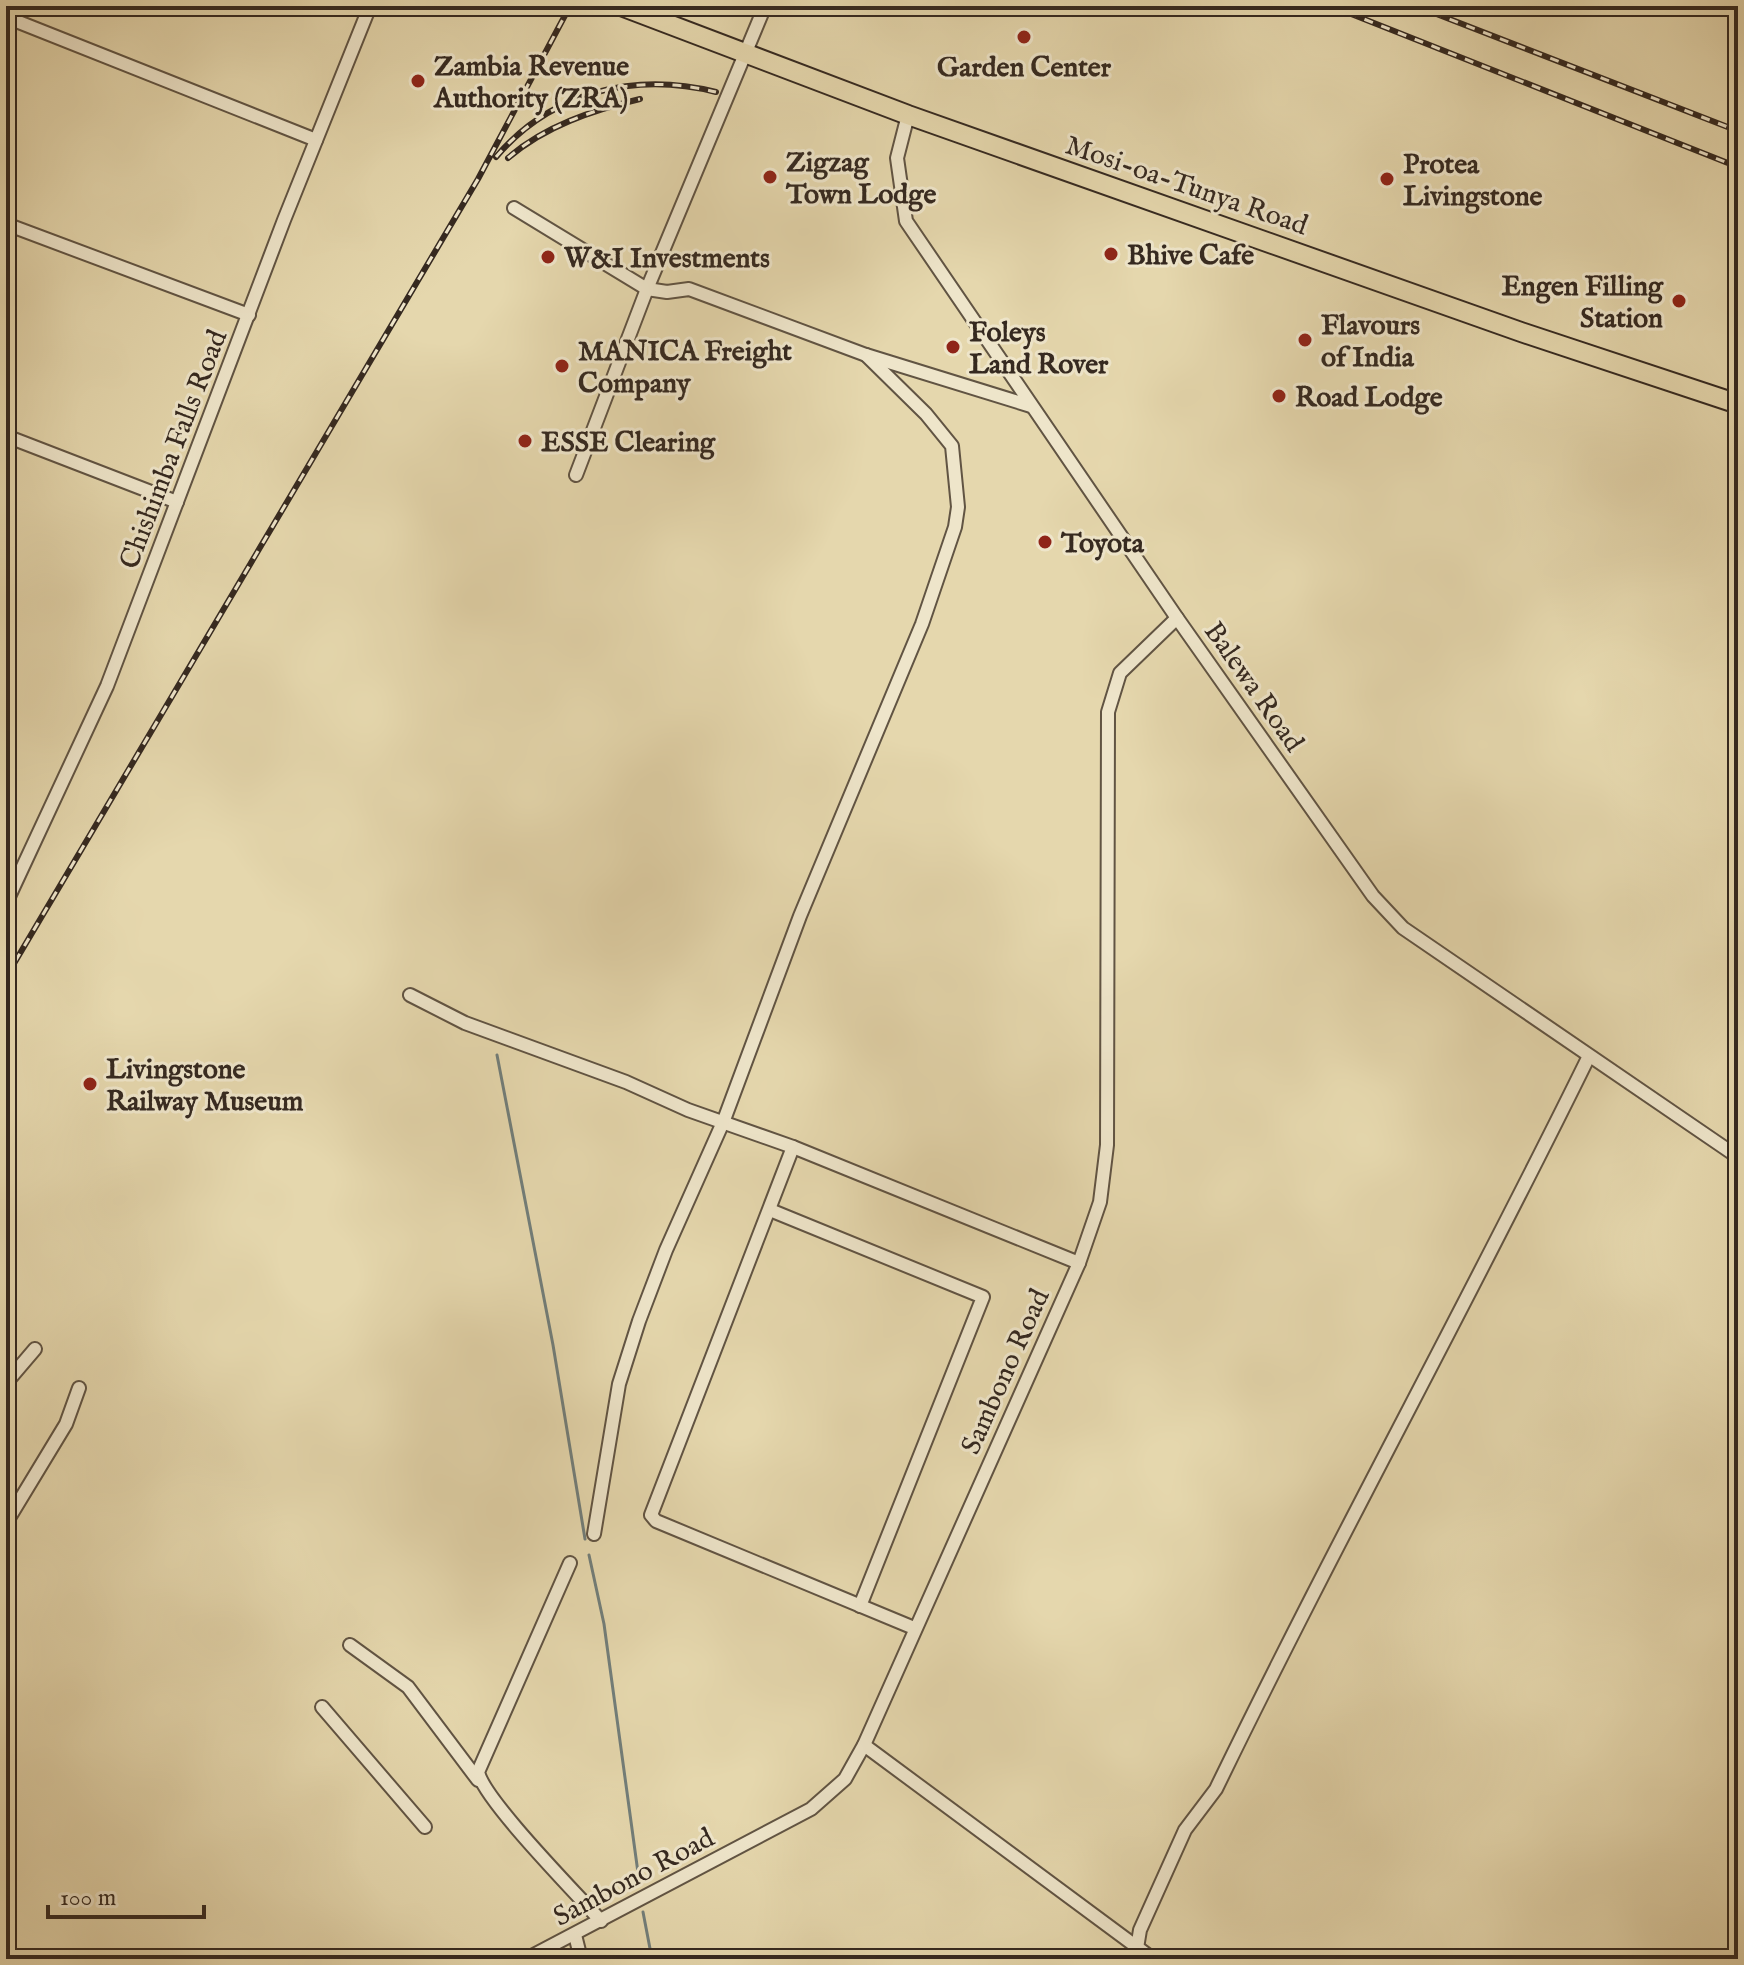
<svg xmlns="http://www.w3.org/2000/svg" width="1744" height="1965" font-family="'IM FELL English',serif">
  <rect width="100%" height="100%" fill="#e5d7ad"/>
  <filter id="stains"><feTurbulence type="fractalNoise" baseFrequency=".0025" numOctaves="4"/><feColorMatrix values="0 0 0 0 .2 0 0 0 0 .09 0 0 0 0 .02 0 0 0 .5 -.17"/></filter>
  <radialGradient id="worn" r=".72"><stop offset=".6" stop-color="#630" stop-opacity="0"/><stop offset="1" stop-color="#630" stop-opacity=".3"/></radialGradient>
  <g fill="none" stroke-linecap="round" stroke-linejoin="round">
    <g stroke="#727e7a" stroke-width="3">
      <path d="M497 1055 553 1345 585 1539"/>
      <path d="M589 1555 604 1624 639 1880"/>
      <path d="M643 1912 652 1959"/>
    </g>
    <g stroke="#615443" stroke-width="16">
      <g id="minor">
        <path d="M6 17 316 140"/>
        <path d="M908 115 897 158 906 221 1177 618 1373 896 1403 928 1738 1157"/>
        <path d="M514 208 647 289 667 292 689 289 866 355 1031 406"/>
        <path d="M6 224 249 315"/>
        <path d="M6 436 177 502"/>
        <path d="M576 475 647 289 765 6"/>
        <path d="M6 903 107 686 284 220 370 6"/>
        <path d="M410 995 465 1023 626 1082 688 1110 793 1147 1079 1263"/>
        <path d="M793 1147 651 1515 656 1521 914 1628"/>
        <path d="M770 1210 983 1297 860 1606"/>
        <path d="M6 1383 35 1349"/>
        <path d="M6 1523 66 1424 79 1388"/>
        <path d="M594 1534 619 1384 639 1321 666 1250 724 1120 800 916 922 624 955 527 958 507 952 446 926 414 866 355"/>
        <path d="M570 1563 478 1772C484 1800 577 1894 601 1921"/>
        <path d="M350 1645 408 1687 478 1780"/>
        <path d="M322 1707 425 1827"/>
        <path d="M864 1745 1153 1959"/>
        <path d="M575 1935 581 1959"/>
        <path d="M1137 1948 1140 1930 1185 1830 1216 1789C1335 1543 1468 1303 1588 1058"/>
        <path d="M526 1959 811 1809 845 1779 864 1745 1079 1263 1100 1202 1107 1145 1108 712 1120 673 1177 618"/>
      </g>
    </g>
    <g stroke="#352920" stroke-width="22">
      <path id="highway" d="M621 6 908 115 1521 332 1738 404"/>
    </g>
    <use href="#minor" stroke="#eee5ca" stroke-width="12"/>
    <use href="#highway" stroke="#e5d7ad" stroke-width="18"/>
    <g stroke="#352920" stroke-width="6">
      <g id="rail">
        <path d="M1331 6 1738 167"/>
        <path d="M1416 6 1738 131"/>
        <path d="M496 157C552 91 635 72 716 92"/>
        <path d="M508 158C545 126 593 110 640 99"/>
        <path d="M6 977 478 179 570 6"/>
      </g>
    </g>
    <use href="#rail" stroke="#eee5ca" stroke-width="3" stroke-dasharray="9" stroke-linecap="butt"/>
  </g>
  <g fill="#8f2418" stroke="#eee5ca" stroke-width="3">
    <circle cx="1024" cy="37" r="8"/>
    <circle cx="418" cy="81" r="8"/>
    <circle cx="770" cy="177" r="8"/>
    <circle cx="1387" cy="179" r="8"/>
    <circle cx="1111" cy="254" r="8"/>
    <circle cx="548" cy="257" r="8"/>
    <circle cx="1679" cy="301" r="8"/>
    <circle cx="1305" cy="340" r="8"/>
    <circle cx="953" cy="347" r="8"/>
    <circle cx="562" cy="366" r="8"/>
    <circle cx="1279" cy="396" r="8"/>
    <circle cx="525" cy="441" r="8"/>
    <circle cx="1045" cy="542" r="8"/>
    <circle cx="90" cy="1084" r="8"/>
  </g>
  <g text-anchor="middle" stroke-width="6" stroke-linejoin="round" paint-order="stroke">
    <g font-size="28" font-weight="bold" fill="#352920" stroke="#eee5ca" text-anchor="start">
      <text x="434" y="75">Zambia Revenue<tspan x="434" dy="32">Authority (ZRA)</tspan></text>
      <text x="1024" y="76" text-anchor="middle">Garden Center</text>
      <text x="786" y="171">Zigzag<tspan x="786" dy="32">Town Lodge</tspan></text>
      <text x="1403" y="173">Protea<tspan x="1403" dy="32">Livingstone</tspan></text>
      <text x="1127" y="264">Bhive Cafe</text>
      <text x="564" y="267">W&amp;I Investments</text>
      <text x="1663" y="295" text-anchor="end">Engen Filling<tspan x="1663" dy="32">Station</tspan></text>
      <text x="1321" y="334">Flavours<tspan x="1321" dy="32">of India</tspan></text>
      <text x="969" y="341">Foleys<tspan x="969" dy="32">Land Rover</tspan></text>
      <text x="578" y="360">MANICA Freight<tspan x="578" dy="32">Company</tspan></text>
      <text x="1295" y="406">Road Lodge</text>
      <text x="541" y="451">ESSE Clearing</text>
      <text x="1061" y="552">Toyota</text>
      <text x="106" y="1078">Livingstone<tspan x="106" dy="32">Railway Museum</tspan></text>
    </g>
    <g font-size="28" fill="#352920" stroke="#eee5ca">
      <text transform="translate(1187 184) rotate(19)" y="10">Mosi-oa-Tunya Road</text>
      <text transform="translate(172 449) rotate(-69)" y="10">Chishimba Falls Road</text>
      <text transform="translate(1255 686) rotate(55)" y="10">Balewa Road</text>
      <text transform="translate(1004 1371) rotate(-66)" y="10">Sambono Road</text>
      <text transform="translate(633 1876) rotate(-28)" y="10">Sambono Road</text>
    </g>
  </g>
  <rect width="1744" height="1965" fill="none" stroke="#e5d7ad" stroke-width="32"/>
  <rect x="8" y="8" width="1728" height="1949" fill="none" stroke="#352920" stroke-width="4"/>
  <rect x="16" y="16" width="1712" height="1933" fill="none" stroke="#352920" stroke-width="2"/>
  <path d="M48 1905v12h156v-12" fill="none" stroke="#352920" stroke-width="4"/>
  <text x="60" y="1905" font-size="24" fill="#352920" stroke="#eee5ca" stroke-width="6" paint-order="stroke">100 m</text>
  <rect width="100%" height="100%" filter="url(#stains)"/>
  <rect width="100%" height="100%" fill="url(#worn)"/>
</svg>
